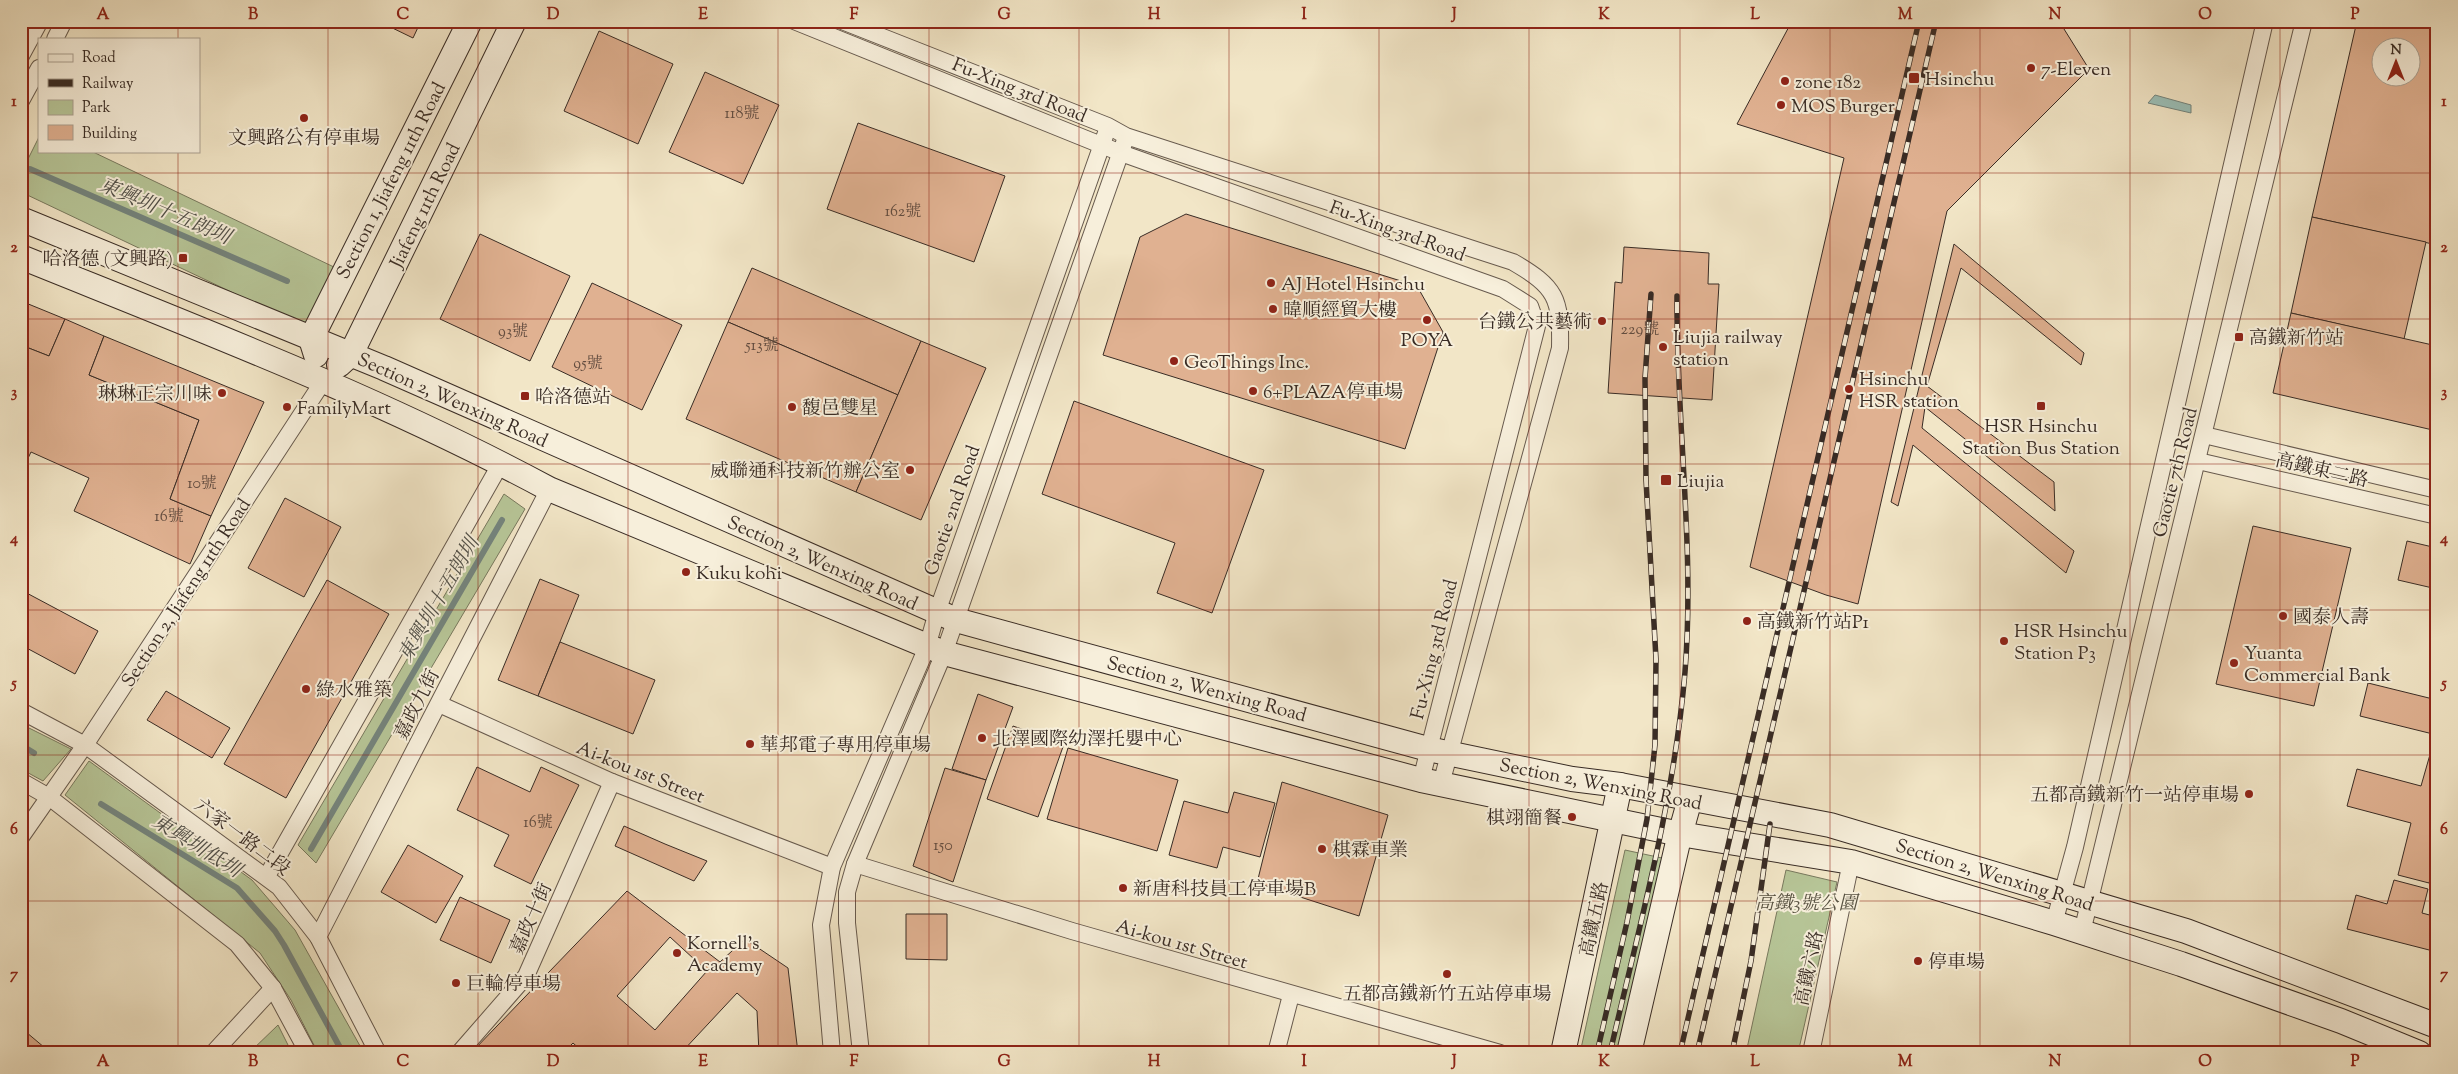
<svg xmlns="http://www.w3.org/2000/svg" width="2458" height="1074" font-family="'Sorts Mill Goudy','Noto Serif TC',serif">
  <rect width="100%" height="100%" fill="#f2e6c7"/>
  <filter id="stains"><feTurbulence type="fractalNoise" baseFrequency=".004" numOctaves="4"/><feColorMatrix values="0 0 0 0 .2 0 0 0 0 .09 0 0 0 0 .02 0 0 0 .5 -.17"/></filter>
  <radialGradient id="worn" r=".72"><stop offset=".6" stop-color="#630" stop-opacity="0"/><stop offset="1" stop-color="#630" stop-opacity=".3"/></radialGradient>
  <g fill="#b7c698" stroke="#78795e">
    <path d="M39 137V151H91L336 268 307 328 21 192V173Z"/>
    <path d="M504 494 525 509 316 863 298 845Z"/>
    <path d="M21 724 71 749 43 781 21 769Z"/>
    <path d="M89 761 252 880 295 930 364 1053H318L291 1000 260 953 65 795Z"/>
    <path d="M1625 850 1662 858 1619 1053H1580Z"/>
    <path d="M1786 870 1837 882 1798 1053H1746Z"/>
    <path d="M278 1025 292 1053H249Z"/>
  </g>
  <path fill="#9bbfb7" stroke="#74847d" d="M2155 95 2191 105V113L2148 103Z"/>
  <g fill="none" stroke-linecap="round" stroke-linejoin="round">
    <g stroke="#74847d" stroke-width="6">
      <path d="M30 169 287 281"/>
      <path d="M21 745 34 753"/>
      <path d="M101 804 237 888 275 931 284 945 343 1053"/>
      <path d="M311 849 502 520"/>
    </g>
  </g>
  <g fill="#e0b191" stroke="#392c25" fill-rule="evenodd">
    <path d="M378 21H421L413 38Z"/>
    <path d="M1792 21H2059L2089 69 1947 211 1858 604 1826 595 1750 567 1844 158 1737 124Z"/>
    <path d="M2357 21H2437V245L2312 217ZM2380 48H2410V78H2380Z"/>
    <path d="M599 31 673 64 638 144 564 111Z"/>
    <path d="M705 72 779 105 743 184 669 152Z"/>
    <path d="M858 123 1005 176 974 262 827 209Z"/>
    <path d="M1186 214 1417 286 1443 332 1405 449 1103 355 1140 237Z"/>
    <path d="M2312 217 2426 242 2404 339 2291 313Z"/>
    <path d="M480 234 570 276 530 361 440 319Z"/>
    <path d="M1954 244 2084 353 2081 365 1961 268 1927 386 2054 482 2055 511 1925 407 1922 428 2074 551 2066 573 1913 445 1898 506 1891 502Z"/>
    <path d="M1624 247 1709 253 1708 284H1719L1712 400 1608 393 1615 282 1622 283Z"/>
    <path d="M752 268 921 341 898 395 728 322Z"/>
    <path d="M592 283 682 325 642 410 552 367Z"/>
    <path d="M21 301 65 319 49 356 21 345Z"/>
    <path d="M2291 313 2437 346V431L2273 393Z"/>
    <path d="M65 319 104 336 89 375 199 420 170 499 211 516 190 564 74 511 89 478 31 452 21 473V345L49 356Z"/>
    <path d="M728 322 898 395 856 492 686 419Z"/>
    <path d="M104 336 264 402 211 516 170 499 199 420 89 375Z"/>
    <path d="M921 341 986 368 921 520 856 492Z"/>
    <path d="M1074 401 1264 470 1212 613 1157 593 1175 543 1042 494Z"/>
    <path d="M285 498 341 527 304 597 248 568Z"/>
    <path d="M2253 526 2351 548 2314 706 2216 684Z"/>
    <path d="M2407 541 2437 548V589L2398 580Z"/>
    <path d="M540 579 579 595 538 696 498 680Z"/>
    <path d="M327 580 389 614 286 798 224 764Z"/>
    <path d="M21 590 98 631 75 674 21 645Z"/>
    <path d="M560 642 655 680 633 734 538 696Z"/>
    <path d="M2368 683 2437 700V735L2360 716Z"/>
    <path d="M166 691 230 728 212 758 147 720Z"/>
    <path d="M978 694 1013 707 986 780 952 769Z"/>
    <path d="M1013 726 1064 744 1038 817 987 799Z"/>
    <path d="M1068 748 1178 780 1157 851 1047 819Z"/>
    <path d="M2431 751 2437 752V856L2429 883 2398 875 2411 823 2347 806 2357 769 2421 786Z"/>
    <path d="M477 767 530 792 541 767 579 785 531 884 494 866 509 835 457 810Z"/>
    <path d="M945 768 986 780 953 882 913 866Z"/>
    <path d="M1282 782 1388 815 1359 916 1257 883Z"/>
    <path d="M1234 792 1275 803 1260 857 1223 847 1217 868 1169 855 1184 801 1228 813Z"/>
    <path d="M624 826 665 844 707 861 694 881 615 846Z"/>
    <path d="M408 845 463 876 436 923 381 892Z"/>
    <path d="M2394 880 2428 889 2422 913 2437 917V952L2347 929 2356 895 2387 904Z"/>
    <path d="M627 891 720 962 745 939 788 968 798 1053H759L757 1011 737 993 681 1053H584L573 1043 563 1053H471ZM670 937 707 971 655 1030 617 996Z"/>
    <path d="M460 897 510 920 491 963 440 940Z"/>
    <path d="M906 914H947V960L906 959Z"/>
    <path d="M26 1032 51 1053H21V1040Z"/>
  </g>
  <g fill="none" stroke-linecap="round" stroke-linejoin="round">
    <g stroke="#675a4e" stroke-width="18">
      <g id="street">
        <path d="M794 21 1121 153 1503 289 1530 306 1537 326 1421 780"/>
        <path d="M842 21 1108 126 1126 136 1513 262C1556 287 1561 298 1560 348L1441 784"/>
        <path d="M55 39 64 21"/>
        <path d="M21 56 40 21"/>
        <path d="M21 101 39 68"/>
        <path d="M2204 435 2437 490"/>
        <path d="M2198 461 2437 516"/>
        <path d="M439 704 612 782 832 867"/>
        <path d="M21 711 85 745 279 887 318 937 378 1053"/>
        <path d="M21 781 49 797 237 944 273 988 308 1053"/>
        <path d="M21 837 85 745 324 380"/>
        <path d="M855 864 1072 931 1500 1053"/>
        <path d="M267 876 501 463"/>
        <path d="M2054 923 2075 847 2265 21"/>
        <path d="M2082 932 2304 21"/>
        <path d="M318 937 549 489"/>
        <path d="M213 1053 273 988"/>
        <path d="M459 1053 526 976 612 782"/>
        <path d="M832 1053 821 925 832 867 927 647 937 612 1106 133"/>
        <path d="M861 1053 847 923V892L855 864 944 653 1124 143"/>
        <path d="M1276 1053 1291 995"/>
        <path d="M1811 1053 1851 862"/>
      </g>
    </g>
    <g stroke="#392c25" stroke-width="26">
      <g id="secondary">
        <path d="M21 219 384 368 956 620 1428 749 1572 779 1620 785 1830 825 2186 931 2437 1026"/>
        <path d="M21 257C199 329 380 398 549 489L944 653 1421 780 1680 834 1851 862 2054 923 2181 964 2341 1021 2419 1053"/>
        <path d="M316 355 311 339 470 21"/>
        <path d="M339 365 351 354 514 21"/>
        <path d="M1563 1053 1620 785"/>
        <path d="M1629 1053 1678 842 1690 799"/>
      </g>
    </g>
    <use href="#street" stroke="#f7efdb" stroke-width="16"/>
    <use href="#secondary" stroke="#f7efdb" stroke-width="24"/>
    <g stroke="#392c25" stroke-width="5.5">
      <g id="rail">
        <path d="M1597 1053 1627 922 1647 819 1655 745 1656 659 1646 480 1645 378 1651 294"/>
        <path d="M1610 1053C1639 927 1674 802 1685 672 1695 547 1676 421 1677 296"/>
        <path d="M1680 1053 1919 21"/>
        <path d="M1697 1053 1936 21"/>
        <path d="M1732 1053 1751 961 1770 824"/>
      </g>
    </g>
    <use href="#rail" stroke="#f7efdb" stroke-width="4" stroke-dasharray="11" stroke-linecap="butt"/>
  </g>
  <path fill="none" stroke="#8f2418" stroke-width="1" stroke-opacity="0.55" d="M178 21V39M328 21V1053M478 21V1053M628 21V1053M778 21V1053M929 21V1053M1079 21V1053M1229 21V1053M1379 21V1053M1529 21V1053M1680 21V1053M1830 21V1053M1980 21V1053M2130 21V1053M2280 21V1053M178 151V1053M21 173H2437M21 319H2437M21 464H2437M21 610H2437M21 755H2437M21 901H2437"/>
  <g fill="#8f2418" stroke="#f7efdb" stroke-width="2">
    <circle cx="2031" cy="68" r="5"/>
    <rect x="1908" y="72" width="12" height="12" rx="2.5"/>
    <circle cx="1785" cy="81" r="5"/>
    <circle cx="1781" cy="105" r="5"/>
    <circle cx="304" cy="118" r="5"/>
    <rect x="178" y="253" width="10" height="10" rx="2.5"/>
    <circle cx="1271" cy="283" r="5"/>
    <circle cx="1273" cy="309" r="5"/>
    <circle cx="1427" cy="320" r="5"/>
    <circle cx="1602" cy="321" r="5"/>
    <rect x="2234" y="332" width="10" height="10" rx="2.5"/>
    <circle cx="1663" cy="347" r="5"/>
    <circle cx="1174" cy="361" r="5"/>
    <circle cx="1849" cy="389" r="5"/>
    <circle cx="1253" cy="391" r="5"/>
    <circle cx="222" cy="393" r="5"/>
    <rect x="520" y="391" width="10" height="10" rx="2.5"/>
    <rect x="2036" y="401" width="10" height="10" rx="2.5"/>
    <circle cx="287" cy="407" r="5"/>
    <circle cx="792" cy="407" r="5"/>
    <circle cx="910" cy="470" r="5"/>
    <rect x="1660" y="474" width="12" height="12" rx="2.5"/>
    <circle cx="686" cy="572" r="5"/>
    <circle cx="2283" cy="616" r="5"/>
    <circle cx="1747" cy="621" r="5"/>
    <circle cx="2004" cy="641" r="5"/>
    <circle cx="2234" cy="663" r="5"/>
    <circle cx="306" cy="689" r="5"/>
    <circle cx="982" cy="738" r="5"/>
    <circle cx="750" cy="744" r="5"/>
    <circle cx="2249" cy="794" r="5"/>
    <circle cx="1572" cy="817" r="5"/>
    <circle cx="1322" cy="849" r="5"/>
    <circle cx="1123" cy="888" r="5"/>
    <circle cx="677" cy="953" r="5"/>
    <circle cx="1918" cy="961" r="5"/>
    <circle cx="1447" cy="974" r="5"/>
    <circle cx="456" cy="983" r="5"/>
  </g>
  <g text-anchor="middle" stroke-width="4" stroke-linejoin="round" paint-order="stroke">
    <g font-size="16" fill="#634d40">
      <text x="742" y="118">118號</text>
      <text x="903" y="216">162號</text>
      <text x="1640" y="334">229號</text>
      <text x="513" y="336">93號</text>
      <text x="762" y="350">513號</text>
      <text x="588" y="368">95號</text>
      <text x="202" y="488">10號</text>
      <text x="169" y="521">16號</text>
      <text x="538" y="827">16號</text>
      <text x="943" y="850">150</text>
    </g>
    <g font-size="19" fill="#392c25" stroke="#f7efdb" text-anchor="start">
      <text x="2041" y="75">7-Eleven</text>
      <text x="1925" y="85">Hsinchu</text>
      <text x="1795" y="88">zone 182</text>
      <text x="1791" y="112">MOS Burger</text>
      <text x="304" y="144" text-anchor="middle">文興路公有停車場</text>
      <text x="173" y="265" text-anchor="end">哈洛德 (文興路)</text>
      <text x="1281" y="290">AJ Hotel Hsinchu</text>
      <text x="1283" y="316">暐順經貿大樓</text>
      <text x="1592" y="328" text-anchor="end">台鐵公共藝術</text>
      <text x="1673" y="343">Liujia railway<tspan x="1673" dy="22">station</tspan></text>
      <text x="2249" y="344">高鐵新竹站</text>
      <text x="1427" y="346" text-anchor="middle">POYA</text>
      <text x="1184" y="368">GeoThings Inc.</text>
      <text x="1859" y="385">Hsinchu<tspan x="1859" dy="22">HSR station</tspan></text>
      <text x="1263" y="398">6+PLAZA停車場</text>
      <text x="212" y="400" text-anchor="end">琳琳正宗川味</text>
      <text x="535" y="403">哈洛德站</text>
      <text x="297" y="414">FamilyMart</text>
      <text x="802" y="414">馥邑雙星</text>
      <text x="2041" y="432" text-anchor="middle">HSR Hsinchu<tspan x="2041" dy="22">Station Bus Station</tspan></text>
      <text x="900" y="477" text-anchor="end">威聯通科技新竹辦公室</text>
      <text x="1677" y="487">Liujia</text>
      <text x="696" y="579">Kuku kohi</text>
      <text x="2293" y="623">國泰人壽</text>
      <text x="1757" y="628">高鐵新竹站P1</text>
      <text x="2014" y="637">HSR Hsinchu<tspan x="2014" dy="22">Station P3</tspan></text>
      <text x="2244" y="659">Yuanta<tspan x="2244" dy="22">Commercial Bank</tspan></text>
      <text x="316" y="696">綠水雅築</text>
      <text x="992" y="745">北澤國際幼澤托嬰中心</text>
      <text x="760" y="751">華邦電子專用停車場</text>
      <text x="2239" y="801" text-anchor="end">五都高鐵新竹一站停車場</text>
      <text x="1562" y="824" text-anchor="end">棋翊簡餐</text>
      <text x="1332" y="856">棋霖車業</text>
      <text x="1133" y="895">新唐科技員工停車場B</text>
      <text x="687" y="949">Kornell's<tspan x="687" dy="22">Academy</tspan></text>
      <text x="1928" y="968">停車場</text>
      <text x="466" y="990">巨輪停車場</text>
      <text x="1447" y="1000" text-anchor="middle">五都高鐵新竹五站停車場</text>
    </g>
    <g font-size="19" fill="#392c25" stroke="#f7efdb">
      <text transform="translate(1020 89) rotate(22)" y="7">Fu-Xing 3rd Road</text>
      <text transform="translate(390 180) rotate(-63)" y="7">Section 1, Jiafeng 11th Road</text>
      <text transform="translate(424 205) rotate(-64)" y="7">Jiafeng 11th Road</text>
      <text transform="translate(1398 230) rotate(20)" y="7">Fu-Xing 3rd Road</text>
      <text transform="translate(453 399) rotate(24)" y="7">Section 2, Wenxing Road</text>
      <text transform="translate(2322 469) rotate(13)" y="7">高鐵東二路</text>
      <text transform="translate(2174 472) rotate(-76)" y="7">Gaotie 7th Road</text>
      <text transform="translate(951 510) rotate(-71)" y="7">Gaotie 2nd Road</text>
      <text transform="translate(823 562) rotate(24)" y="7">Section 2, Wenxing Road</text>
      <text transform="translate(185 592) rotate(-57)" y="7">Section 2, Jiafeng 11th Road</text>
      <text transform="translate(1433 649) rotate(-76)" y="7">Fu-Xing 3rd Road</text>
      <text transform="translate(1207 688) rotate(15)" y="7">Section 2, Wenxing Road</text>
      <text transform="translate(416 704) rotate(-63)" y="7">嘉政九街</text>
      <text transform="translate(641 771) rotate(22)" y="7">Ai-kou 1st Street</text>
      <text transform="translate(1601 783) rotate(11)" y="7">Section 2, Wenxing Road</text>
      <text transform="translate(243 836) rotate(37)" y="7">六家一路二段</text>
      <text transform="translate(1995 874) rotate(17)" y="7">Section 2, Wenxing Road</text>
      <text transform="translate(530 918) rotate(-66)" y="7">嘉政十街</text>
      <text transform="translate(1593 919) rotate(-78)" y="7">高鐵五路</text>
      <text transform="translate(1182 943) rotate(16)" y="7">Ai-kou 1st Street</text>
      <text transform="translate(1808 968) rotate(-78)" y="7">高鐵六路</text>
    </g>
    <g font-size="19" font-style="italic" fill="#585242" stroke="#f7efdb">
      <text x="1806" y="909">高鐵3號公園</text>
    </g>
    <g font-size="20" font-style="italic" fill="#52514a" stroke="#f7efdb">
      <text transform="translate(165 210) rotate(23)" y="7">東興圳十五朗圳</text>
      <text transform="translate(438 599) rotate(-60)" y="7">東興圳十五朗圳</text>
      <text transform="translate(197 845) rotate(32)" y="7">東興圳低圳</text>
    </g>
  </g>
  <rect width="2458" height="1074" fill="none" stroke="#f2e6c7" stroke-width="55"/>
  <rect x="38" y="38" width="162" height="115" fill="#f7efdb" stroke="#aba192"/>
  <rect x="48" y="54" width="25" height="8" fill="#f7efdb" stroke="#aba192"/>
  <text x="82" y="62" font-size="15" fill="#392c25">Road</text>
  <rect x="48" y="79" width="25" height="8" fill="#392c25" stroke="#aba192"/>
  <text x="82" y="88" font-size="15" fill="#392c25">Railway</text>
  <rect x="48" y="100" width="25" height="15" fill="#b7c698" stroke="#aba192"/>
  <text x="82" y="112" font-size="15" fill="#392c25">Park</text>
  <rect x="48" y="125" width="25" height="15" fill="#e0b191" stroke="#aba192"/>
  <text x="82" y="138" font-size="15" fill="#392c25">Building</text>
  <g transform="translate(2396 62)"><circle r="24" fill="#f7efdb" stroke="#aba192"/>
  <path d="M0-4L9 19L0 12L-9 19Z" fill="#8f2418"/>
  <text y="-8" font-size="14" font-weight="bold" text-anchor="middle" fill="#392c25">N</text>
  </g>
  <rect x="28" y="28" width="2402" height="1018" fill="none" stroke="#8f2418" stroke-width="2"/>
  <g font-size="16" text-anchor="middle" font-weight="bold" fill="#8f2418">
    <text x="103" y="19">A</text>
    <text x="253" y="19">B</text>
    <text x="403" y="19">C</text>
    <text x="553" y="19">D</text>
    <text x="703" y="19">E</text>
    <text x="854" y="19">F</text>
    <text x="1004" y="19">G</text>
    <text x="1154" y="19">H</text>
    <text x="1304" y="19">I</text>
    <text x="1454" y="19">J</text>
    <text x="1604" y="19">K</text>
    <text x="1755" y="19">L</text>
    <text x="1905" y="19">M</text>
    <text x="2055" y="19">N</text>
    <text x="2205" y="19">O</text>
    <text x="2355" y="19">P</text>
    <text x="14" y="106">1</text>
    <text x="2444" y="106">1</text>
    <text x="14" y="252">2</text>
    <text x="2444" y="252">2</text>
    <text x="14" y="397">3</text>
    <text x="2444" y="397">3</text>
    <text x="14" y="543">4</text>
    <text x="2444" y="543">4</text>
    <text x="14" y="688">5</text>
    <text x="2444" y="688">5</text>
    <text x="14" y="834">6</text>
    <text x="2444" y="834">6</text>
    <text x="14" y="979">7</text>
    <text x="2444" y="979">7</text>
    <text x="103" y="1066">A</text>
    <text x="253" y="1066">B</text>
    <text x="403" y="1066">C</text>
    <text x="553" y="1066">D</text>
    <text x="703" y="1066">E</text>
    <text x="854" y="1066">F</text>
    <text x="1004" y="1066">G</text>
    <text x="1154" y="1066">H</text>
    <text x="1304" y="1066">I</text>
    <text x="1454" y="1066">J</text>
    <text x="1604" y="1066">K</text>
    <text x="1755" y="1066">L</text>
    <text x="1905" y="1066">M</text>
    <text x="2055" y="1066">N</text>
    <text x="2205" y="1066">O</text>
    <text x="2355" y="1066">P</text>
  </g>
  <rect width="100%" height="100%" filter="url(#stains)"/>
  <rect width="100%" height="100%" fill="url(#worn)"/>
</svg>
